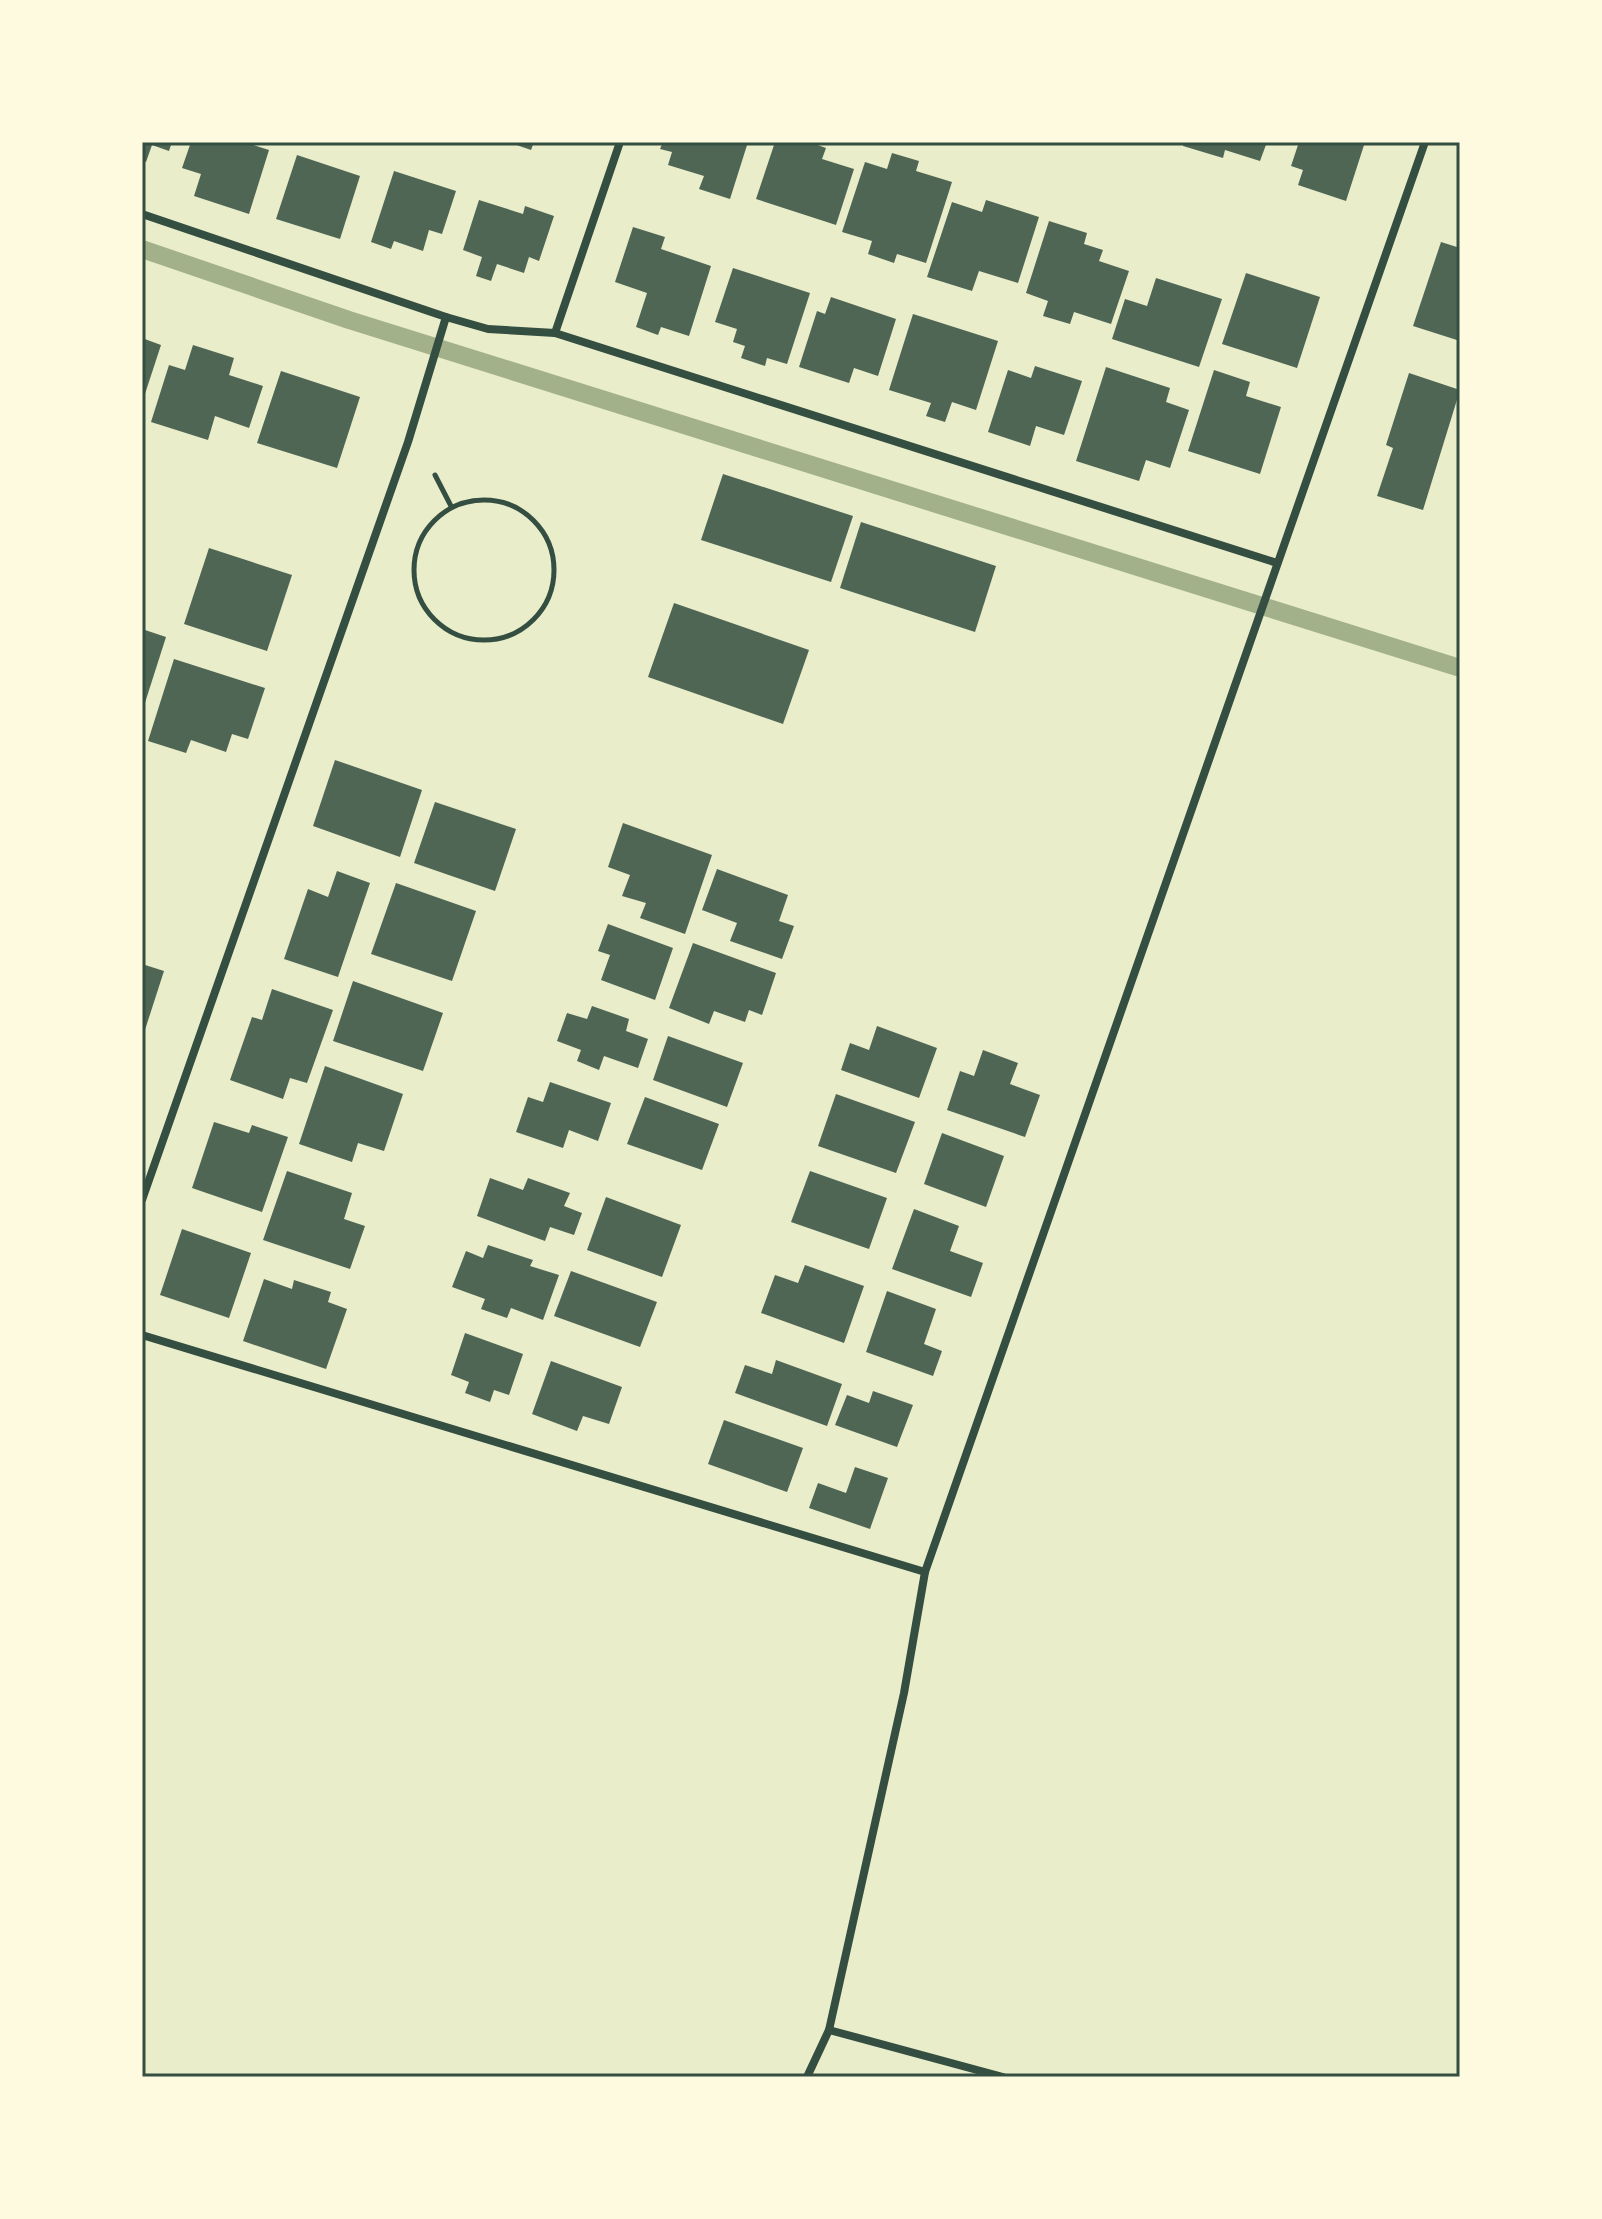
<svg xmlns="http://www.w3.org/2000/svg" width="1602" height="2219" font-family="'Fira Sans Condensed',sans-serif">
  <rect width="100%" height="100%" fill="#e9edc9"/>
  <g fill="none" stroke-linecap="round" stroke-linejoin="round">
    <path stroke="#a3b18a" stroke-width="18" d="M142 249 349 320 1460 668"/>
  </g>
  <g fill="#4f6655">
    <path d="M142 142H172L169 151 152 145 146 162 142 161Z"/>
    <path d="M191 142H244L269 150 249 214 194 196 201 174 182 168Z"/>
    <path d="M508 142H534L531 150Z"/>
    <path d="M663 142H748L730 199 699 189 704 176 668 165 672 152 660 149Z"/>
    <path d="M775 142H809L826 148 822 159 854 169 836 225 756 199Z"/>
    <path d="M1184 142H1267L1260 161 1225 150 1223 158 1183 146Z"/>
    <path d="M1299 142H1365L1346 201 1298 185 1303 170 1291 166Z"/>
    <path d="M892 153 919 161 916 171 952 182 926 263 897 254 894 263 868 254 872 241 842 232 865 162 887 169Z"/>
    <path d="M297 155 360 176 340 239 276 219Z"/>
    <path d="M394 171 456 191 442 234 429 230 423 251 394 241 391 249 371 242Z"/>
    <path d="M479 200 523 214 525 206 554 216 539 261 529 257 524 273 497 264 491 281 476 276 482 257 463 250Z"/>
    <path d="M986 200 1039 217 1018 283 979 271 972 291 927 277 952 202 982 212Z"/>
    <path d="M1049 221 1087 233 1084 244 1103 250 1099 261 1129 271 1111 324 1074 312 1070 324 1043 316 1048 301 1026 293Z"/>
    <path d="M633 227 665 237 661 249 711 266 689 336 661 327 658 335 636 327 647 293 615 282Z"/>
    <path d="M1441 242 1460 248V341L1413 326Z"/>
    <path d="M733 268 810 293 787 364 767 358 765 366 741 358 745 346 733 342 737 329 715 322Z"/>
    <path d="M1246 273 1320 297 1297 368 1222 344Z"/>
    <path d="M1156 278 1222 299 1199 367 1112 339 1125 299 1147 306Z"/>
    <path d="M831 297 896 319 878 376 854 368 849 383 799 367 817 311 825 314Z"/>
    <path d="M913 314 998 341 976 410 952 402 945 422 926 416 931 403 889 390Z"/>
    <path d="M142 338 161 345 143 400H142Z"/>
    <path d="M193 345 234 358 229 375 263 386 249 428 215 416 208 440 151 422 169 365 185 370Z"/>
    <path d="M1035 366 1082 381 1064 435 1036 426 1030 446 988 432 1008 370 1031 378Z"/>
    <path d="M1106 367 1170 388 1166 402 1189 410 1170 468 1146 460 1139 481 1076 461Z"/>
    <path d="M1214 370 1250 382 1246 396 1281 407 1260 474 1188 451Z"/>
    <path d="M281 371 360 397 337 468 257 443Z"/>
    <path d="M1409 373 1460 390 1423 510 1377 496 1393 448 1386 445Z"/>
    <path d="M723 474 853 516 831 582 701 540Z"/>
    <path d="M861 522 996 566 975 632 840 588Z"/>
    <path d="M209 548 292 575 267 651 184 624Z"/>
    <path d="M674 603 809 650 783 724 648 677Z"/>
    <path d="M142 629 166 637 143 709H142Z"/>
    <path d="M174 659 265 688 248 739 232 734 226 752 191 740 186 753 148 741Z"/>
    <path d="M335 760 422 790 400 857 313 826Z"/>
    <path d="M435 802 516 829 495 891 414 863Z"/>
    <path d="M623 823 712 855 685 934 640 918 646 903 622 896 630 875 608 867Z"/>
    <path d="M717 869 788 895 779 921 794 926 782 959 730 941 737 923 702 910Z"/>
    <path d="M337 871 370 883 338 977 284 959 308 889 328 897Z"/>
    <path d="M396 883 476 911 452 981 371 954Z"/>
    <path d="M608 924 673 948 655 1000 601 980 610 955 598 951Z"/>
    <path d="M693 943 776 973 762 1015 749 1010 745 1022 714 1011 709 1024 669 1008Z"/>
    <path d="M142 964 164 971 143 1036H142Z"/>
    <path d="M353 981 443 1013 423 1071 333 1041Z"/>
    <path d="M272 989 333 1010 307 1083 290 1078 283 1099 230 1080 252 1017 262 1020Z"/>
    <path d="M592 1006 629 1019 626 1031 648 1039 638 1068 604 1056 599 1070 577 1061 581 1050 557 1041 567 1013 587 1019Z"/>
    <path d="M877 1026 937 1048 919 1098 841 1070 850 1043 869 1050Z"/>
    <path d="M668 1036 743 1063 727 1107 653 1080Z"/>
    <path d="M983 1050 1018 1063 1010 1084 1040 1095 1025 1137 947 1110 960 1071 974 1076Z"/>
    <path d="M325 1066 403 1094 384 1151 358 1143 352 1162 299 1144Z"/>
    <path d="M550 1082 611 1103 598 1141 569 1130 563 1148 516 1132 528 1097 543 1102Z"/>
    <path d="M836 1094 915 1122 896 1173 818 1146Z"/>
    <path d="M645 1097 719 1124 702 1170 627 1144Z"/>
    <path d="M214 1122 249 1133 252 1125 288 1137 262 1212 192 1188Z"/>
    <path d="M942 1133 1004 1156 986 1207 924 1184Z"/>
    <path d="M287 1171 352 1193 344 1219 365 1226 350 1269 263 1240Z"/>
    <path d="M810 1171 887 1198 869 1249 791 1222Z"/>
    <path d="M490 1178 523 1190 528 1178 570 1193 564 1206 582 1213 574 1235 550 1227 545 1241 477 1216Z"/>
    <path d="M606 1197 681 1225 662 1277 587 1250Z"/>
    <path d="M914 1209 959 1226 950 1251 983 1263 971 1297 892 1269Z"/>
    <path d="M182 1229 251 1253 229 1318 160 1295Z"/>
    <path d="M488 1245 533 1260 530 1266 559 1275 543 1320 511 1308 507 1318 481 1309 485 1299 452 1287 466 1251 483 1258Z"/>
    <path d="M805 1265 864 1286 844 1343 761 1313 775 1275 798 1283Z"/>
    <path d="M571 1271 657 1302 640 1347 554 1316Z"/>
    <path d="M264 1279 292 1289 294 1280 331 1292 328 1302 347 1309 326 1369 243 1341Z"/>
    <path d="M887 1291 936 1309 924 1344 942 1351 933 1376 866 1352Z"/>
    <path d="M465 1333 523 1354 509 1395 494 1390 490 1402 465 1393 469 1382 451 1375Z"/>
    <path d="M776 1360 842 1384 827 1426 735 1393 745 1365 772 1374Z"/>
    <path d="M551 1361 622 1387 609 1424 583 1416 577 1431 532 1414Z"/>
    <path d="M873 1391 913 1405 897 1447 835 1425 847 1395 869 1403Z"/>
    <path d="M724 1420 803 1448 787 1492 708 1464Z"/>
    <path d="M855 1467 888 1478 870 1529 809 1508 818 1483 846 1493Z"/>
  </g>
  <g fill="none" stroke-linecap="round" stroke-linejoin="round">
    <g stroke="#344e41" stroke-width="5">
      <path d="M435 475 451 506"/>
      <circle cx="484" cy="570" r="70"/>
    </g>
    <g stroke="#344e41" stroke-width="8">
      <path d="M142 214 446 317 488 329 555 333 1277 563"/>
      <path d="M555 333 620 142"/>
      <path d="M142 1200 408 442 446 317"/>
      <path d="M142 1335 925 1572"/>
      <path d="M829 2030 1003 2077"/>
      <path d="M807 2077 829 2030 904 1693 925 1572 1425 142"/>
    </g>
  </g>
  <rect width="1602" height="2219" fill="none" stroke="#fefae0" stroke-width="288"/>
  <rect x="144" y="144" width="1314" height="1931" fill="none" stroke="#344e41" stroke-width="3"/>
</svg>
